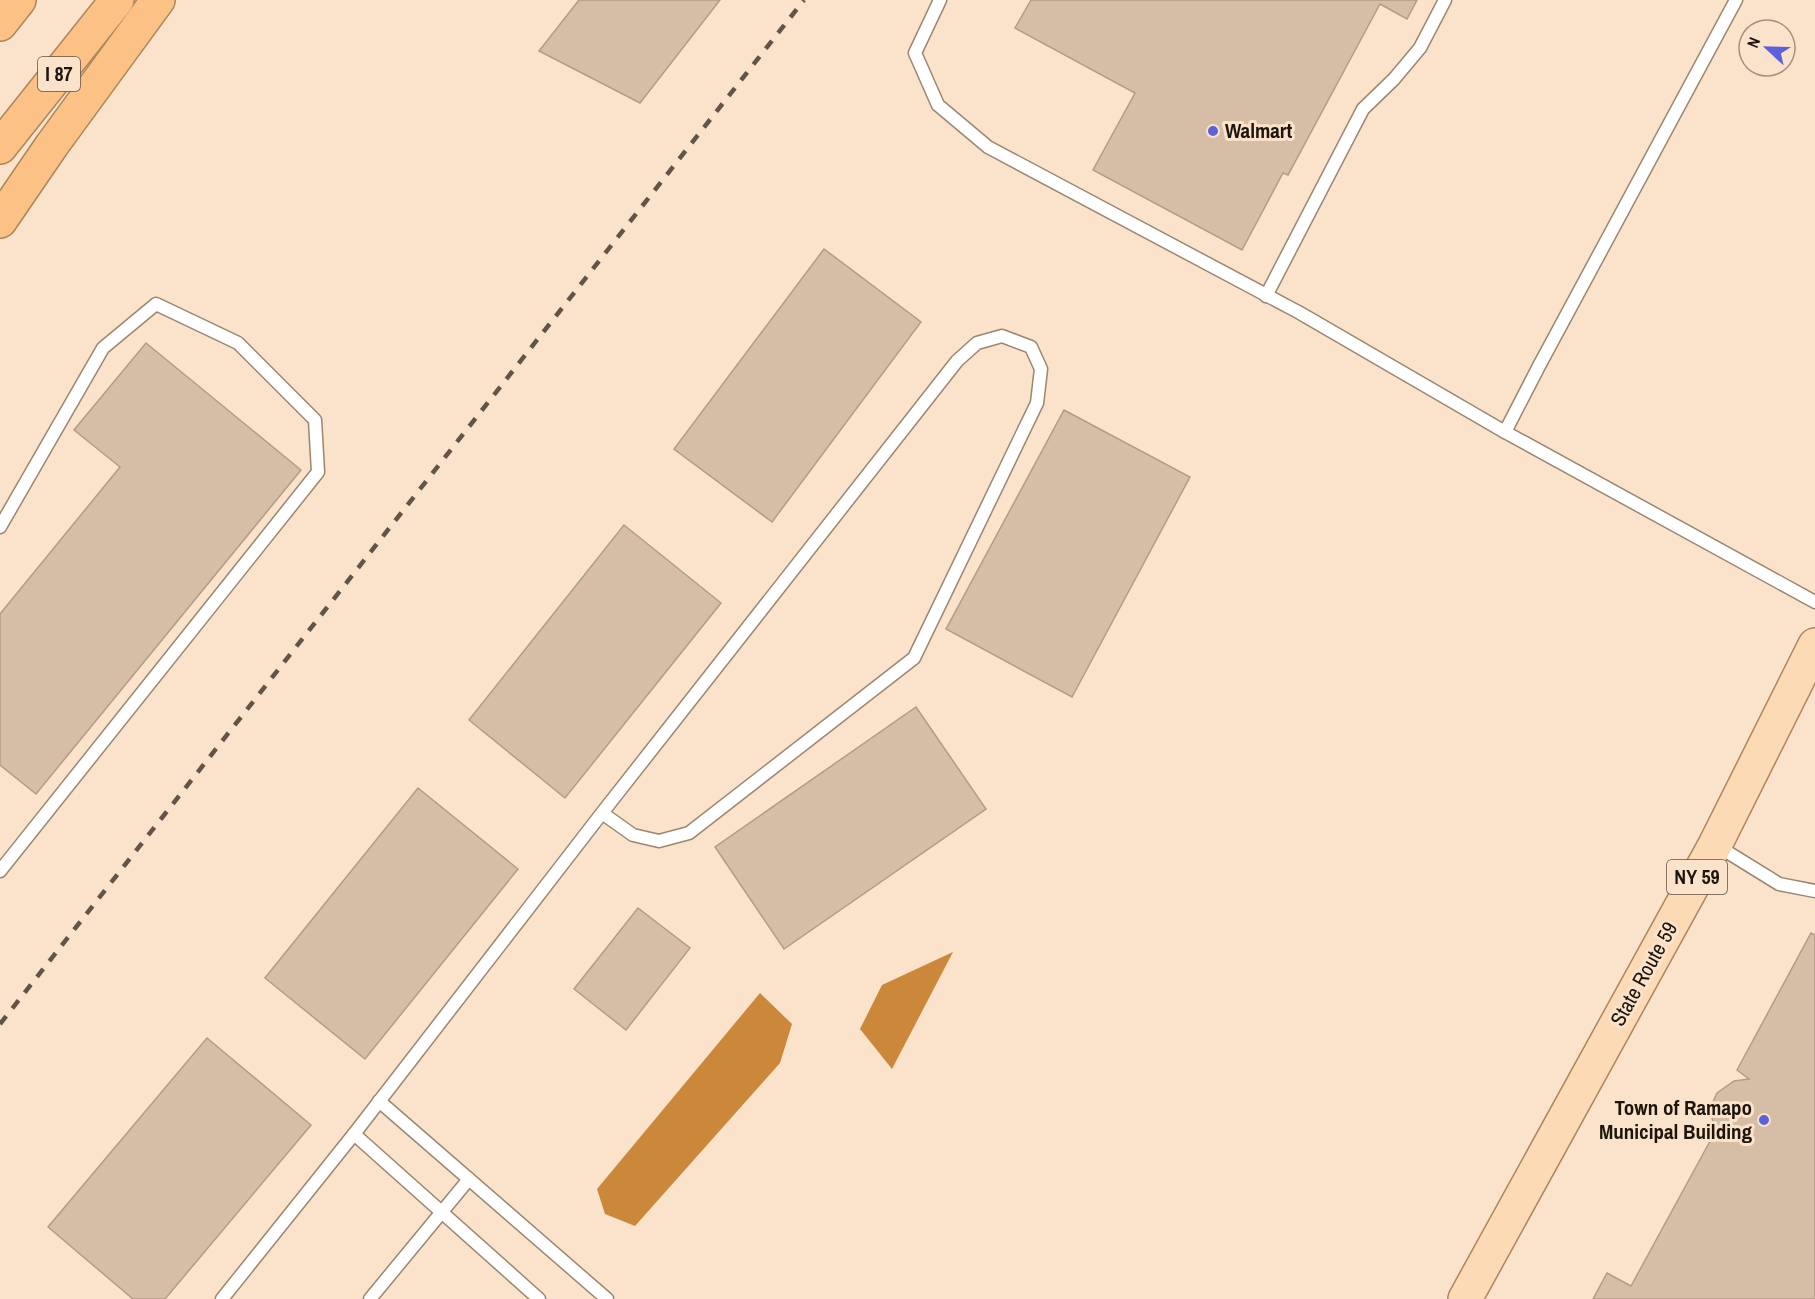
<svg xmlns="http://www.w3.org/2000/svg" width="1815" height="1299" font-family="'Archivo Narrow',sans-serif">
  <rect width="100%" height="100%" fill="#fbe2ca"/>
  <g fill="#cc883a">
    <path d="M953 952 892 1069 860 1029 882 985Z"/>
    <path d="M760 993 792 1024 780 1063 635 1226 605 1214 597 1189Z"/>
  </g>
  <g fill="#d5bda6" stroke="#b39c86" stroke-width="1.5">
    <path d="M579 0H720L640 103 539 51Z"/>
    <path d="M1031 0H1417L1407 19 1380 4 1288 175 1283 173 1242 250 1093 170 1135 93 1015 28Z"/>
    <path d="M824 249 921 322 772 522 674 449Z"/>
    <path d="M146 343 301 470 36 794 0 765V614L120 467 74 430Z"/>
    <path d="M1064 410 1190 477 1072 697 946 629Z"/>
    <path d="M624 525 721 603 565 798 469 720Z"/>
    <path d="M916 707 986 809 784 949 715 847Z"/>
    <path d="M418 788 518 869 365 1059 265 978Z"/>
    <path d="M638 908 690 948 626 1030 574 989Z"/>
    <path d="M1811 933 1815 935V1299H1593L1607 1273 1631 1286 1715 1132 1710 1108 1717 1093 1734 1081 1749 1079 1737 1070Z"/>
    <path d="M207 1038 311 1125 165 1299H133L48 1227Z"/>
  </g>
  <g fill="none" stroke-linecap="round" stroke-linejoin="round">
    <g stroke="#9c8670" stroke-width="15">
      <g id="service">
        <path d="M940 0 915 53 938 105 988 147 1300 313 1505 432 1815 602"/>
        <path d="M1266 296 1363 109 1394 79 1420 48 1445 0"/>
        <path d="M1505 432 1539 366 1736 0"/>
        <path d="M0 527 103 348 156 304 238 343 315 420 318 472 0 871"/>
        <path d="M1716 845 1779 884 1815 891"/>
        <path d="M379 1101 607 1299"/>
        <path d="M354 1134 539 1299"/>
        <path d="M222 1299 354 1134 602 813 957 361 977 343 1002 336 1031 347 1041 369 1037 403 914 658 689 833 659 841 633 835 602 813"/>
        <path d="M370 1299 469 1179"/>
      </g>
    </g>
    <g stroke="#ad855b" stroke-width="36">
      <path id="primary" d="M1465 1299 1715 845 1815 645"/>
    </g>
    <g stroke="#ad855b" stroke-width="36">
      <g id="motorway">
        <path d="M0 24 19 0"/>
        <path d="M0 147 117 0"/>
        <path d="M0 221 52 145 158 0"/>
      </g>
    </g>
    <use href="#service" stroke="#fff" stroke-width="12"/>
    <use href="#primary" stroke="#fddab6" stroke-width="33"/>
    <use href="#motorway" stroke="#fbc185" stroke-width="33"/>
    <path stroke="#625447" stroke-width="4.5" stroke-dasharray="10 10" stroke-linecap="butt" d="M0 1024 804 0"/>
  </g>
  <g fill="#5b61d9" stroke="#fbe2ca" stroke-width="2">
    <circle cx="1213" cy="131" r="6"/>
    <circle cx="1764" cy="1120" r="6"/>
  </g>
  <g text-anchor="middle" stroke-width="6" stroke-linejoin="round" paint-order="stroke">
    <g fill="#fbe2ca" stroke="#605245" stroke-width="1.5">
      <rect x="38" y="57" width="42" height="34" rx="4.5"/>
      <rect x="1667" y="860" width="60" height="34" rx="4.5"/>
    </g>
    <g font-size="20" font-weight="bold" fill="#1d150c">
      <text x="59" y="81">I 87</text>
      <text x="1697" y="884">NY 59</text>
    </g>
    <g font-size="21" font-weight="bold" fill="#1d150c" stroke="#fbe2ca" text-anchor="start">
      <text x="1225" y="138">Walmart</text>
      <text x="1752" y="1115" text-anchor="end">Town of Ramapo<tspan x="1752" dy="24">Municipal Building</tspan></text>
    </g>
    <g font-size="21" fill="#1d150c" stroke="#fbe2ca">
      <text transform="translate(1644 974) rotate(-61)" y="7">State Route 59</text>
    </g>
  </g>
  <g transform="translate(1767 48) rotate(292)"><circle r="28" fill="#fbe2ca" stroke="#a2907e" stroke-width="1.5"/>
  <path d="M0-4.5L10 22L0 15L-10 22Z" fill="#5b61d9"/>
  <text y="-9" font-size="16" font-weight="bold" text-anchor="middle" fill="#1d150c">N</text>
  </g>
</svg>
